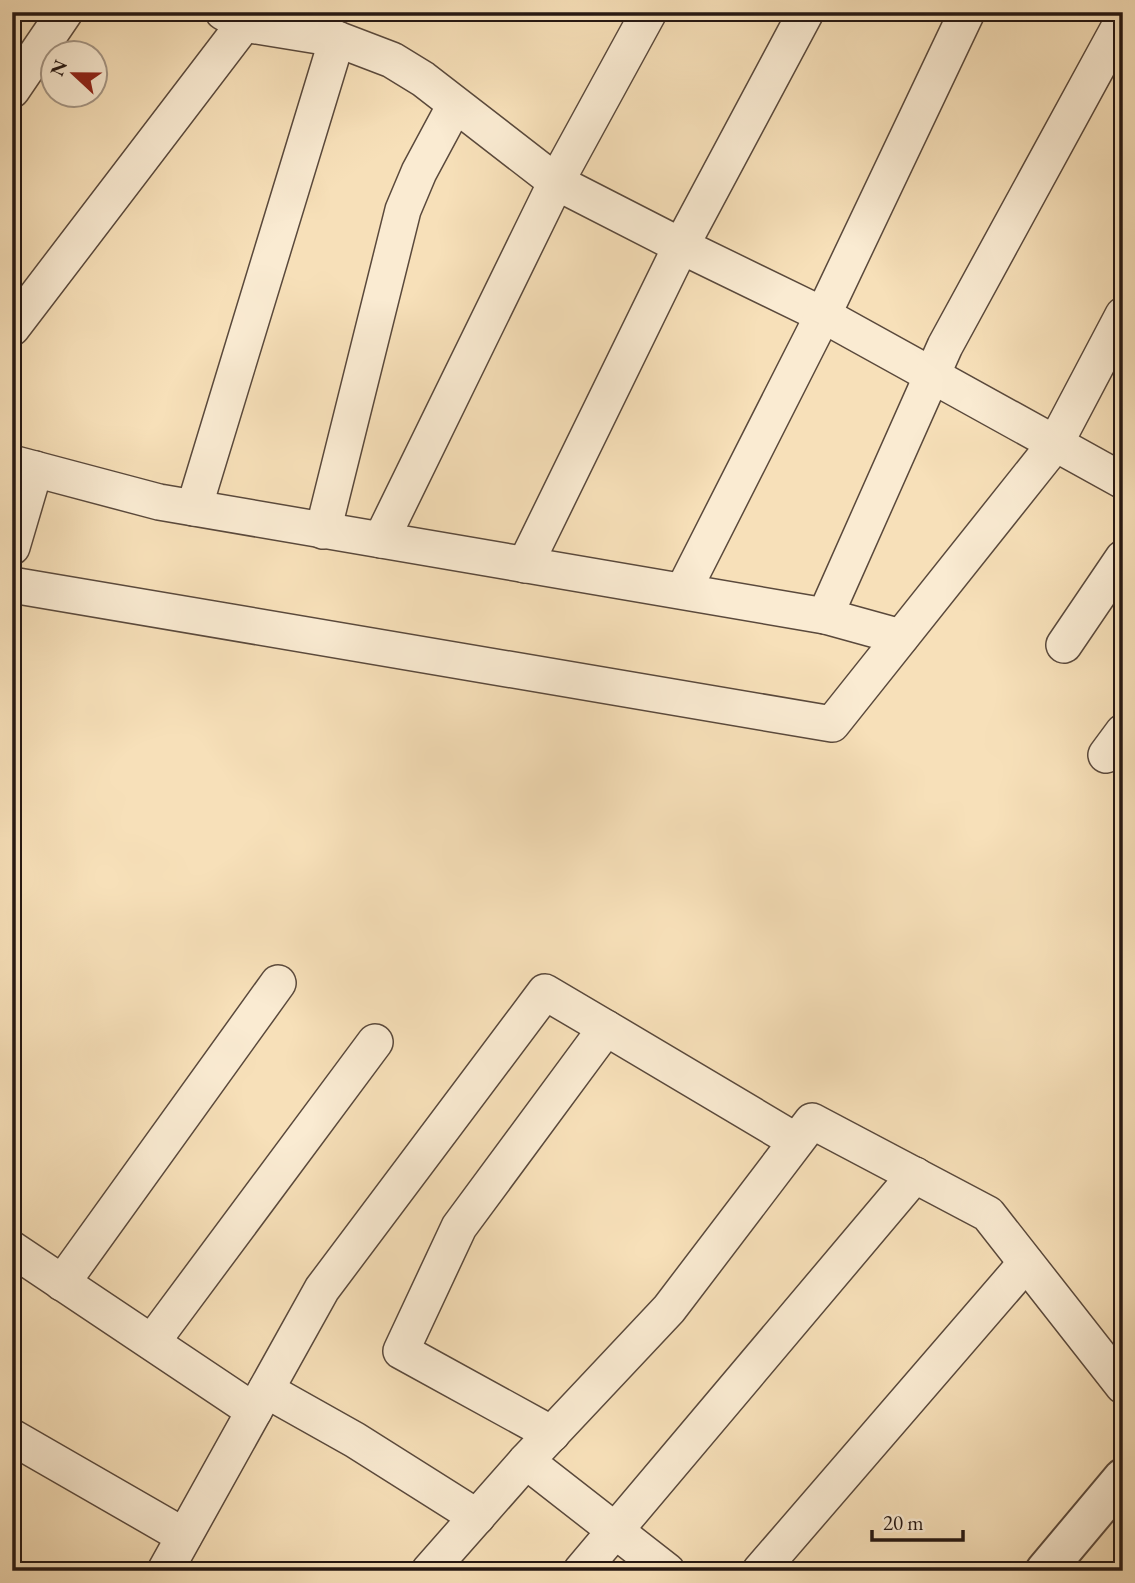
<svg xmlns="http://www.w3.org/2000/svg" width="1135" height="1583" font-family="'EB Garamond',serif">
  <rect width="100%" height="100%" fill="#f7e0b9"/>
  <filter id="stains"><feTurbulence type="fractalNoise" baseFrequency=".00286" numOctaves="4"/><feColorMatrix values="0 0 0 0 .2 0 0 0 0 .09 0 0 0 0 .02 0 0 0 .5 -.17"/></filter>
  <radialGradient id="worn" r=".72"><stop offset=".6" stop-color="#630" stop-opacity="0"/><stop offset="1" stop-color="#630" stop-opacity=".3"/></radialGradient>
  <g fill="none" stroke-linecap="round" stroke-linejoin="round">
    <g stroke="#5a493c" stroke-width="38">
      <g id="minor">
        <path d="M223 12 244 24 337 39 392 60 423 79 556 182 681 246 823 315 1123 481"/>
        <path d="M12 90 65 12"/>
        <path d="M12 328 244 24"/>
        <path d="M12 463 159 502 825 616 945 346 1123 20"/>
        <path d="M194 508 337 39"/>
        <path d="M323 531 403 210 419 172 455 105"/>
        <path d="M381 540 556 182 649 12"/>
        <path d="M12 547 35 469"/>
        <path d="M525 565 681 246 806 12"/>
        <path d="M12 585 832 724 1055 444 1123 315"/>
        <path d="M683 591 823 315 967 12"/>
        <path d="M825 616 901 637"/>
        <path d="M1064 645 1123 558"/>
        <path d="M1106 755 1123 732"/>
        <path d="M12 1249 254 1411"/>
        <path d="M62 1283 278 983"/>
        <path d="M152 1342 375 1042"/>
        <path d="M266 1390 355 1440 477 1517"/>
        <path d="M552 1434 401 1351 459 1227 606 1028 796 1141"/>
        <path d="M12 1437 184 1536"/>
        <path d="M165 1571 322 1289 545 992 606 1028"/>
        <path d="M429 1571 526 1461"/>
        <path d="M581 1571 915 1175"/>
        <path d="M667 1571 526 1461 669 1309 812 1121 988 1214 1123 1386"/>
        <path d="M760 1571 1026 1263"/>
      </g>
    </g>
    <g stroke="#5a493c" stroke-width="42">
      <path id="tertiary" d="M1045 1571 1123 1478"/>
    </g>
    <use href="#minor" stroke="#faebd2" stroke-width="35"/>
    <use href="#tertiary" stroke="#faebd2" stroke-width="38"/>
  </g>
  <rect width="1135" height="1583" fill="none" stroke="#f7e0b9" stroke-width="42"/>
  <rect x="14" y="14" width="1107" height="1555" fill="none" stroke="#251712" stroke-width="3.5"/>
  <rect x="21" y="21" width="1093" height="1541" fill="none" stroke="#251712" stroke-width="2"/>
  <g transform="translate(74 74) rotate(292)"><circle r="33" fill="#faebd2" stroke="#a59685" stroke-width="2"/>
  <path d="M0-5L12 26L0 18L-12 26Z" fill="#8f2418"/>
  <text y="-10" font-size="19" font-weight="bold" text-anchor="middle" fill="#251712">N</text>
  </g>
  <path d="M872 1530v10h91v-10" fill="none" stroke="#251712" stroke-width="3.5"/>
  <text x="883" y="1530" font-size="21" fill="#251712" stroke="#faebd2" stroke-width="5" paint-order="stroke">20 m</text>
  <rect width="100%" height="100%" filter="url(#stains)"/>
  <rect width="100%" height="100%" fill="url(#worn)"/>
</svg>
